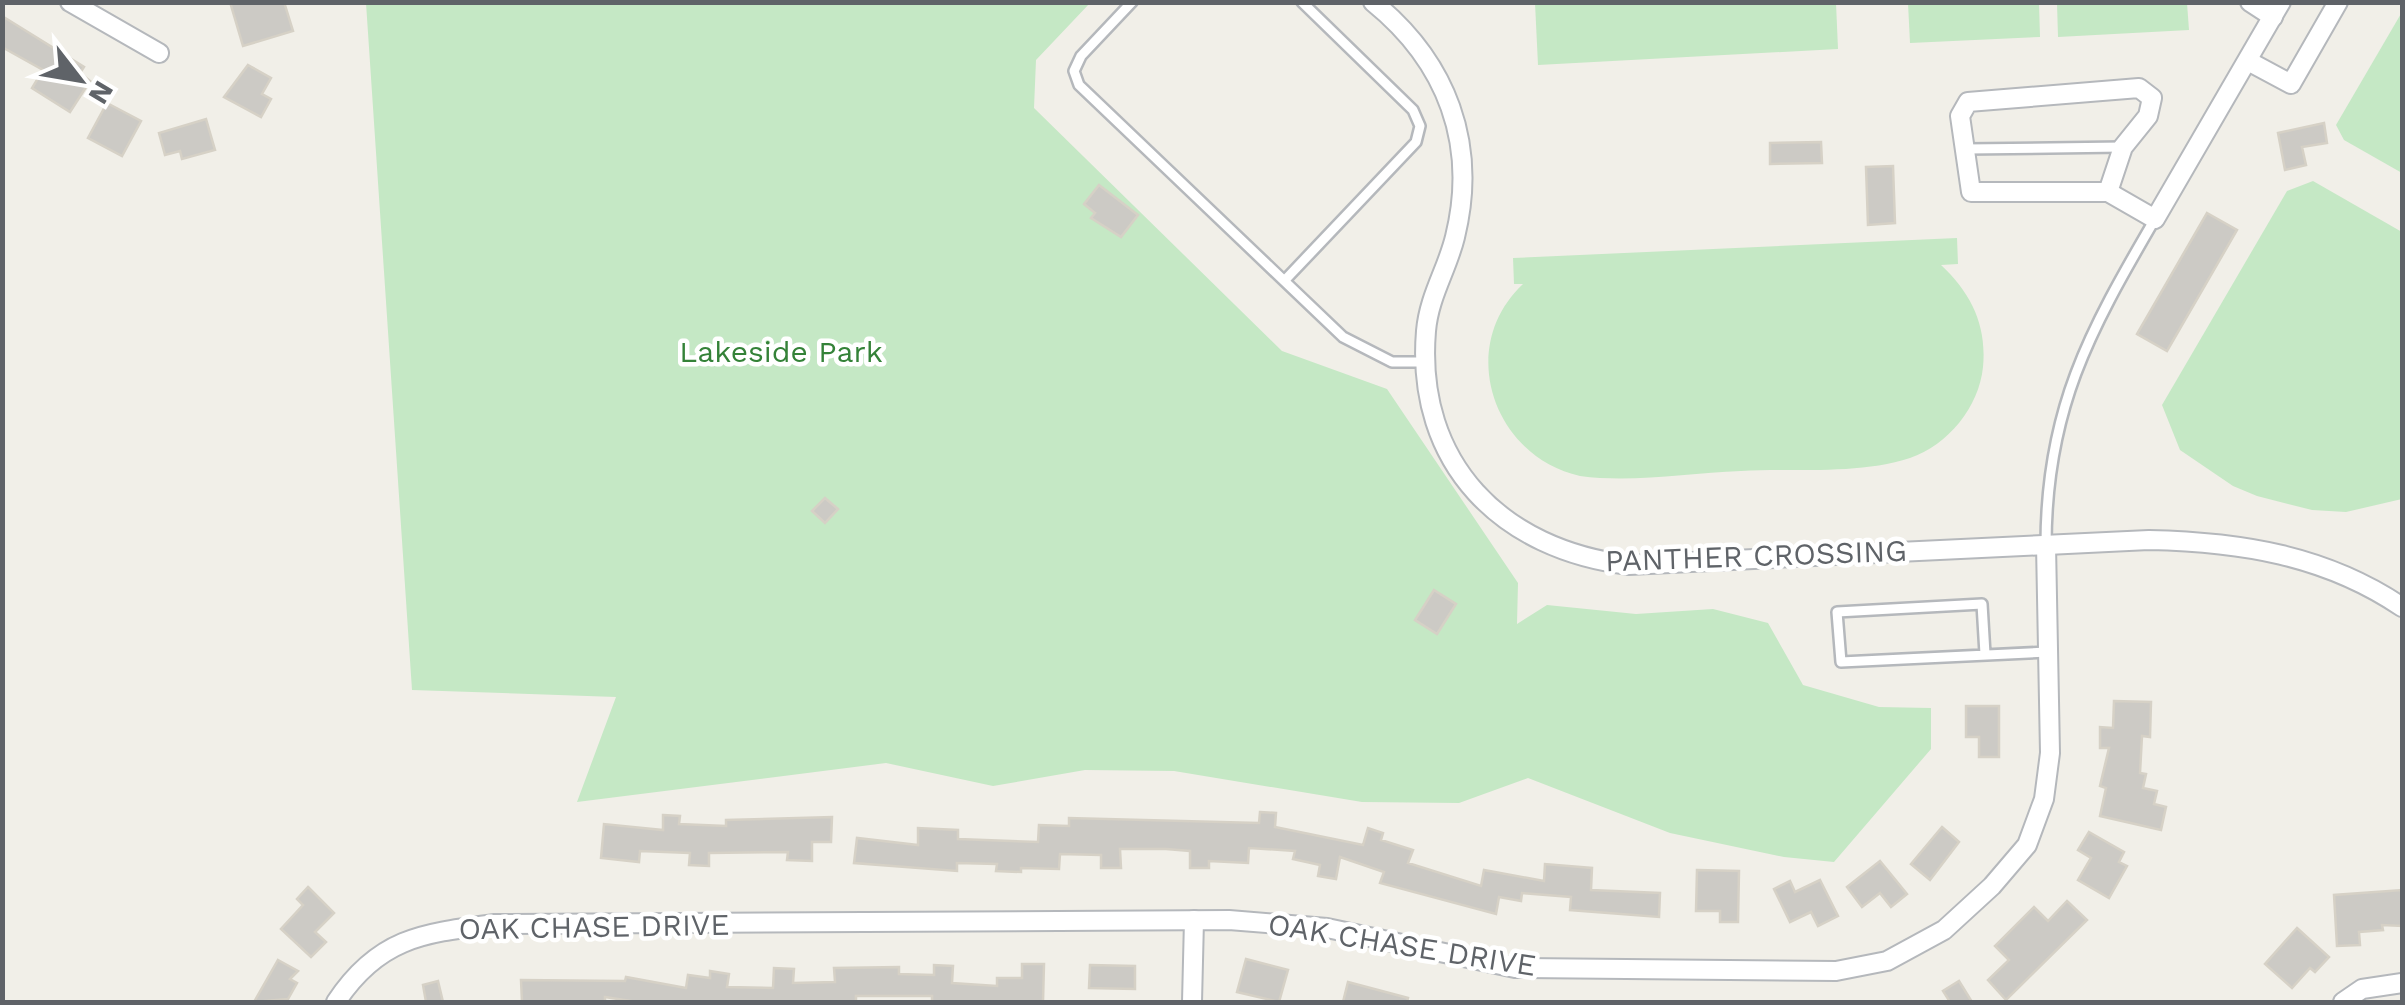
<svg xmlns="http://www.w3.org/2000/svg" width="2405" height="1005" font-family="'Work Sans',sans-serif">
  <rect width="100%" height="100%" fill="#f1efe8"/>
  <g fill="#c5e8c5">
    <path d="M366 3H1090L1036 60 1034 108 1282 351 1387 389 1518 583 1517 624 1547 605 1636 614 1713 609 1768 623 1803 685 1879 707 1931 708V749L1834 862 1784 857 1670 833 1528 778 1459 803 1362 802 1174 771 1085 770 993 786 886 763 577 802 616 697 412 690Z"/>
    <path d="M1535 3H1836L1838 49 1538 65Z"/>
    <path d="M1908 3H2039L2040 37 1910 43Z"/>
    <path d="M2057 3H2187L2189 30 2058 37Z"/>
    <path d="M2402 12V173L2344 140 2336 125Z"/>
    <path d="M2313 181 2402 232V499L2346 512 2312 510 2257 496 2233 486 2180 450 2162 405 2287 191Z"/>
    <path d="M1957 238 1958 264 1941 265C1971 293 1987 325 1983 367 1979 407 1948 445 1910 458 1859 475 1794 468 1741 471 1689 473 1632 483 1580 476 1494 457 1455 348 1523 284H1514L1513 258Z"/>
  </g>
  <g fill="#cccac5" stroke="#d6d1c6" stroke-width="2.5">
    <path d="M230 2H284L293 31 243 46Z"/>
    <path d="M2 16 84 67 80 73 90 81 70 112 32 88 43 70 2 47Z"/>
    <path d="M248 65 271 78 262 94 271 99 261 117 224 97Z"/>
    <path d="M107 103 141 121 122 156 88 138Z"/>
    <path d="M206 119 215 150 182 159 180 151 165 155 159 133Z"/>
    <path d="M2324 123 2327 143 2302 147 2306 165 2285 170 2278 133Z"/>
    <path d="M1821 142 1822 163 1770 164V143Z"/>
    <path d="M1893 166 1895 223 1868 225 1866 167Z"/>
    <path d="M1099 185 1138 215 1121 237 1091 218 1095 213 1084 204Z"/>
    <path d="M2207 213 2237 230 2167 351 2137 334Z"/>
    <path d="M825 498 838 509 825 523 812 511Z"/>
    <path d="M1434 590 1456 604 1437 634 1415 620Z"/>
    <path d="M2114 701 2151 702 2150 737 2142 736 2140 773 2146 774 2143 788 2157 791 2154 804 2166 807 2161 830 2100 816 2106 788 2100 786 2109 748H2100V727L2113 728Z"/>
    <path d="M1966 706H1999V757H1979V737H1966Z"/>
    <path d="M1260 812 1276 813 1275 827 1363 845 1368 828 1383 833 1381 840 1413 850 1408 863 1481 886 1484 870 1544 881 1545 864 1592 868 1591 890 1660 893 1659 917 1570 910 1571 897 1522 893 1521 901 1499 897 1496 914 1380 883 1384 872 1340 857 1336 879 1318 876 1320 865 1293 859 1295 851 1249 848 1248 863 1209 861V868H1190V851L1166 849H1120L1121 868H1101V855L1060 854 1059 869 1021 868V872L996 871 997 864 957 863V871L854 863 857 838 918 845V828L958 830V839L1038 842 1039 825 1069 826V818L1259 823Z"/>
    <path d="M663 815 680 816 679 824 726 826V820L832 817 831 842H812V861L787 860 788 852 709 853V866L689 865 690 853 640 851 639 862 601 858 604 824 663 830Z"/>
    <path d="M1942 827 1959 842 1930 880 1911 864Z"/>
    <path d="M2089 832 2124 852 2119 862 2127 866 2109 898 2078 880 2091 858 2078 850Z"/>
    <path d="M1880 861 1907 894 1891 907 1880 893 1862 907 1847 887Z"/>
    <path d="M1697 870 1739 871 1738 922H1720V911H1696Z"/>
    <path d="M1820 880 1838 916 1818 926 1811 912 1790 922 1774 889 1790 881 1795 892Z"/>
    <path d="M308 887 334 913 315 932 326 942 311 957 281 929 303 905 297 899Z"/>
    <path d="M2402 890V926L2382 925 2383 930 2359 932 2360 945 2337 946 2334 895Z"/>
    <path d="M2067 901 2087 920 2006 1000 1988 980 2009 960 1995 946 2034 907 2048 921Z"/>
    <path d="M2297 928 2329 957 2315 972 2310 968 2292 988 2265 964Z"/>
    <path d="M1246 959 1288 970 1279 1002 1237 992Z"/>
    <path d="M278 960 298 971 290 979 297 983 288 999 254 1002Z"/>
    <path d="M1022 964H1044L1043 1002H932V996H856V1002H637L605 997V1002H522L521 980 625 981 626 977 686 988 688 975 710 978V971L729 974 727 987 773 988 774 968 794 969 793 983 835 982 834 968 899 967V974L934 975V965L953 966 952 983 997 986V978H1022Z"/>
    <path d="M1090 965 1135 966V989L1089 988Z"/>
    <path d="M438 981 443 1002H426L423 985Z"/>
    <path d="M1959 981 1972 1002H1950L1943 991Z"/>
    <path d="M1348 982 1408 998 1407 1002H1343Z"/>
  </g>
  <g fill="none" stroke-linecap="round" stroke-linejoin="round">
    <g stroke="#b5b8bc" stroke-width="14">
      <g id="lane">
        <path d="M1132 2 1081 56 1074 71 1079 85 1343 337 1392 362H1425"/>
        <path d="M1966 149 2123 147"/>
        <path d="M1285 280 1416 142 1420 126 1413 110 1302 2"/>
        <path d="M2046 545C2046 410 2089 332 2155 219"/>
        <path d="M1985 654 1982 604 1837 612 1841 662 2047 652"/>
      </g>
    </g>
    <g stroke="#b5b8bc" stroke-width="22">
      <g id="street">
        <path d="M70 2 159 53"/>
        <path d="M1373 2C1447 62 1478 144 1455 237 1447 270 1429 296 1426 331 1415 464 1502 550 1629 565L2149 540C2240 542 2325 555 2402 607"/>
        <path d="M2250 2 2273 17"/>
        <path d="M2248 61 2291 84 2338 2"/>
        <path d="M2108 192H1971L1960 116 1968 102 2139 88 2152 98 2148 116 2123 147 2108 192 2155 219 2281 2"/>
        <path d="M336 1002C379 937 424 933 495 924L1229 920 1327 928 1515 968 1836 971 1887 961 1944 930 1992 886 2027 845 2044 799 2050 753 2046 545"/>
        <path d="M1192 1002 1194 920"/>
        <path d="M2343 1002 2362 989 2402 983"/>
      </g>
    </g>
    <use href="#lane" stroke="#fff" stroke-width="9"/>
    <use href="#street" stroke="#fff" stroke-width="18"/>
  </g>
  <g text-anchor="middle" stroke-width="9" stroke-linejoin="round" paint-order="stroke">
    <g font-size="30" fill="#348238" stroke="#fff">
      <text x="781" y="362">Lakeside Park</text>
    </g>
    <g font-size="30" fill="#5f6368" stroke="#fff">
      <text transform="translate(1756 556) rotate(-2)" y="10">PANTHER CROSSING</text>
      <text transform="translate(594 927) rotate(-1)" y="10">OAK CHASE DRIVE</text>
      <text transform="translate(1402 945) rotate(9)" y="10">OAK CHASE DRIVE</text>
    </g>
  </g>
  <rect width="2405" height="1005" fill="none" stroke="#5f6368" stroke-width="10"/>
  <g transform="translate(80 80) rotate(121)" stroke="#ffffff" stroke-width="8" paint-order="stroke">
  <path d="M0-8L18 38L0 25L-18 38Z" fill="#5f6368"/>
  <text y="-15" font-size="28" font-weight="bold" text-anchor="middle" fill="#5f6368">N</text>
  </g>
</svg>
